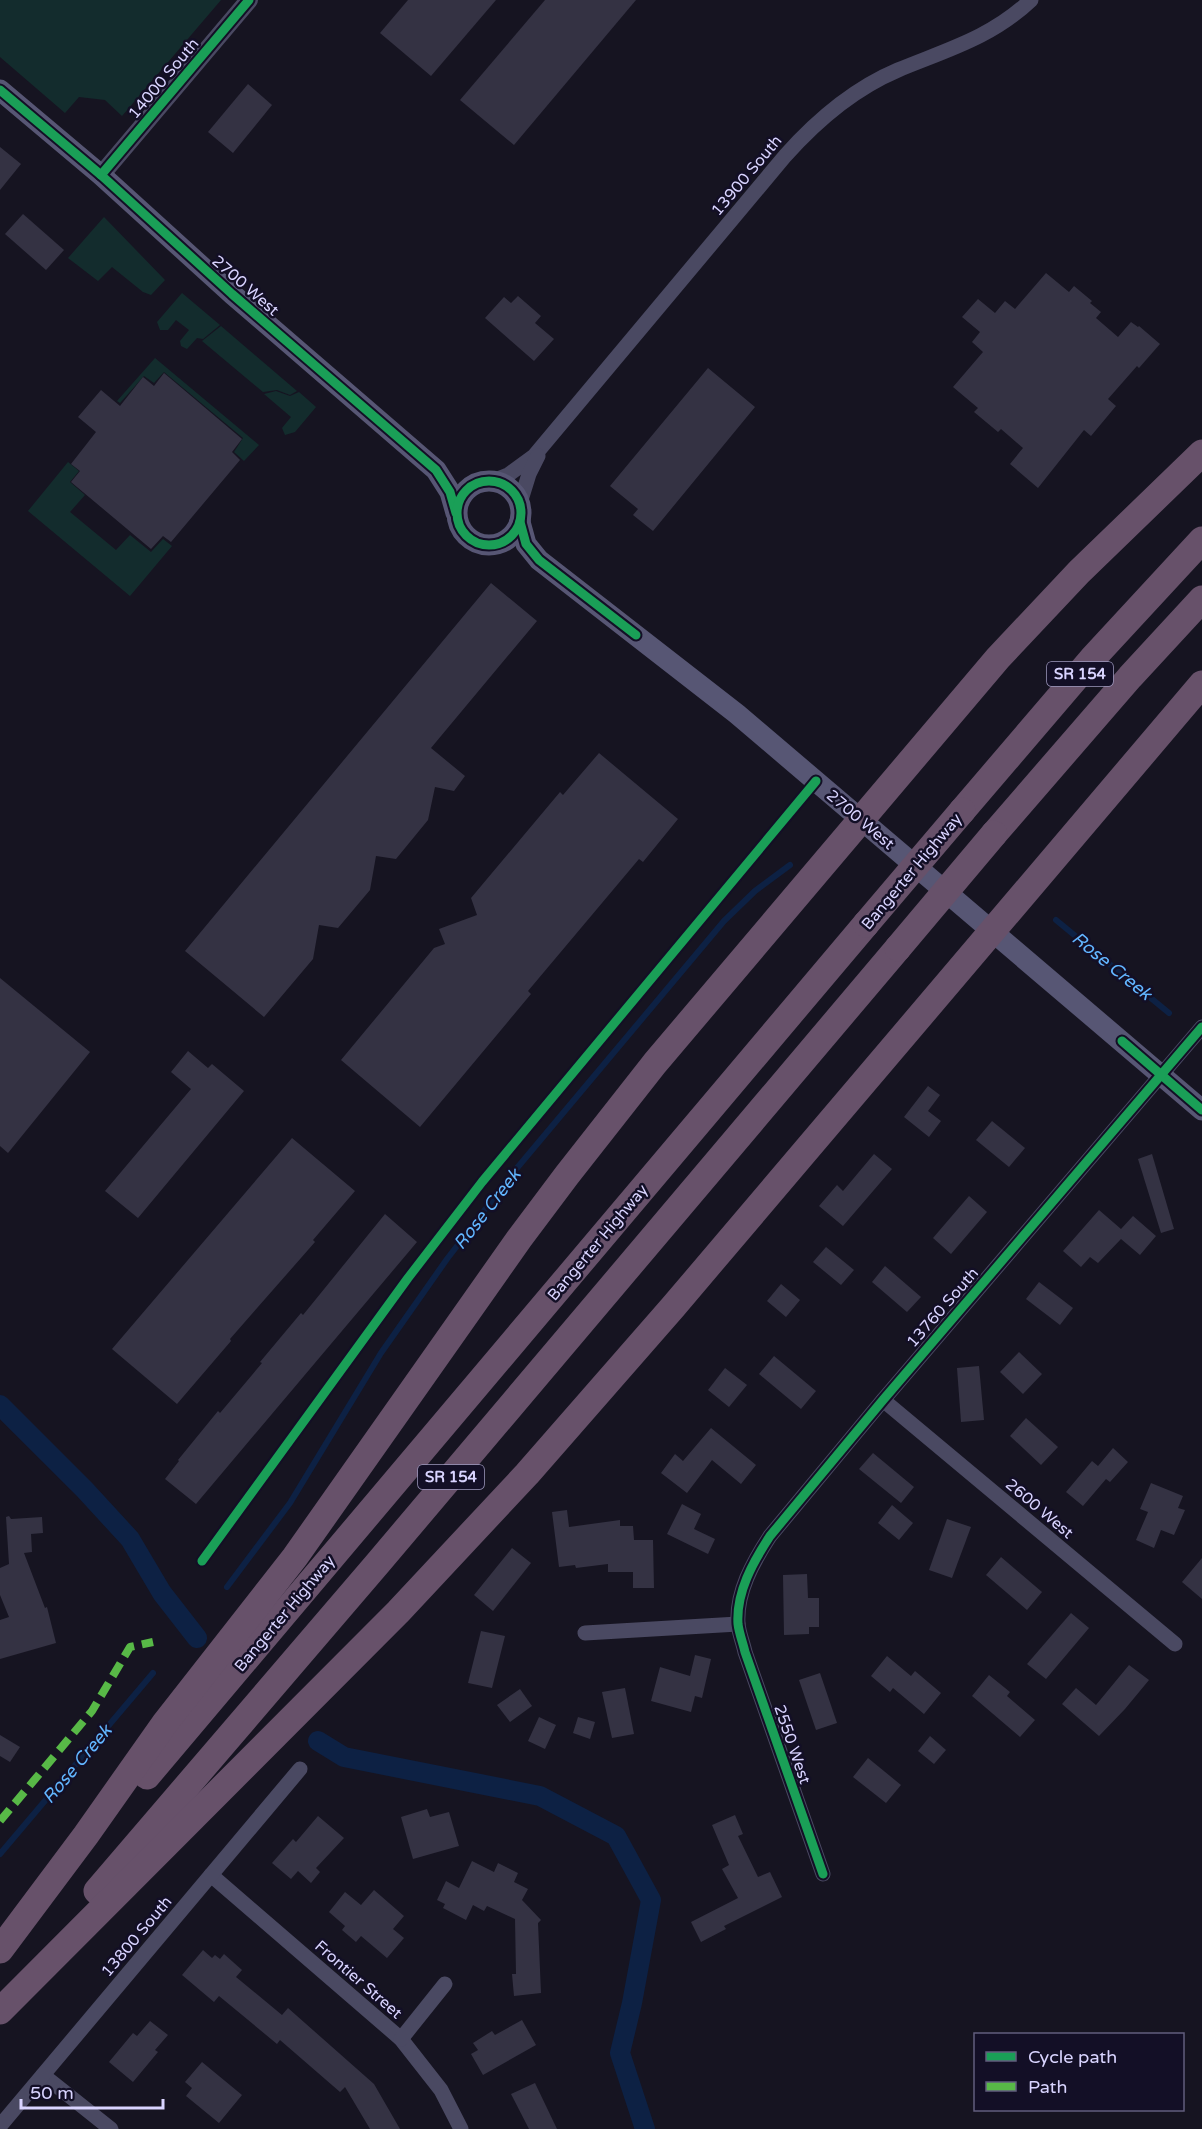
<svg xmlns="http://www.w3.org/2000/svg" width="1202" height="2129" font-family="'Varela Round',sans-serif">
  <rect width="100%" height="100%" fill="#161421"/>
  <g fill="#132c2d">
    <path d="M0 0H221L122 116 105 100 79 97 65 113 0 57Z"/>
    <path d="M104 217 165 280 151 295 143 292 112 267 98 281 68 258Z"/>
    <path d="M182 293 220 325 203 339 197 338 187 349 181 346 180 341 189 330 176 320 168 330H160L157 322Z"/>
    <path d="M221 326 297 391 290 395 277 390 263 392 202 341Z"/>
    <path d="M155 358 259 445 244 461 234 452 243 438 164 372 154 383 144 376 120 403 117 401Z"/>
    <path d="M276 391 290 396 299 392 316 407 295 432 285 435 282 428 291 417 264 394Z"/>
    <path d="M68 462 79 471 70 482 85 495 70 512 116 550 130 535 151 552 163 539 172 546 130 596 28 511Z"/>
  </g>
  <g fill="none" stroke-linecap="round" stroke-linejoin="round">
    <g stroke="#0d2144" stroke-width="6">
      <path d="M1056 920 1169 1013"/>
      <path d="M227 1587 290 1503 381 1353 447 1259 517 1168 724 921 755 891 790 865"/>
      <path d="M0 1854 153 1673"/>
    </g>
    <g stroke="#0d2144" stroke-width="20">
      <path d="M0 1405 85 1490 130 1539 162 1593 197 1638"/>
      <path d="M318 1741 344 1757 540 1796 616 1836 651 1900 632 2003 620 2053 645 2129"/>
    </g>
  </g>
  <g fill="#343243">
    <path d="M408 0H496L431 76 380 33Z"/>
    <path d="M545 0H636L514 145 460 100Z"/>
    <path d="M248 84 272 105 233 153 208 132Z"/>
    <path d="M0 147 21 164 0 190Z"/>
    <path d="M23 214 64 250 46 270 5 234Z"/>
    <path d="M1046 273 1069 292 1074 286 1092 301 1090 303 1101 312 1096 318 1118 337 1131 322 1138 327 1139 326 1160 344 1139 368 1137 366 1108 399 1116 406 1091 436 1084 430 1038 488 1010 464 1023 448 1001 429 998 432 974 412 978 408 953 387 983 352 972 342 980 332 962 317 978 299 995 313 1005 301 1015 309Z"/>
    <path d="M518 296 541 316 535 323 554 339 534 361 485 318 504 297 511 303Z"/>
    <path d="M708 368 755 407 653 531 633 515 638 509 610 486Z"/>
    <path d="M164 373 242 439 232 452 240 460 171 542 163 536 151 549 71 482 80 471 71 464 96 432 78 417 101 390 120 406 143 377 154 386Z"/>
    <path d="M491 583 537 621 431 748 465 776 454 791 435 787 428 820 396 859 376 856 370 890 338 928 319 925 313 959 264 1017 185 951Z"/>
    <path d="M599 753 678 819 643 862 639 859 528 991 531 994 420 1127 341 1060 434 948 445 944 439 929 477 915 471 898 560 792 563 795Z"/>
    <path d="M0 978 90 1052 8 1153 0 1146Z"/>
    <path d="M188 1051 208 1068 212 1064 244 1091 138 1218 105 1191 191 1089 171 1072Z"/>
    <path d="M928 1086 940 1095 928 1111 941 1121 929 1137 904 1117Z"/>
    <path d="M992 1121 1025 1148 1009 1167 976 1140Z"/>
    <path d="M292 1138 355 1191 313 1240 315 1242 230 1339 231 1341 177 1404 112 1349Z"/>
    <path d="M874 1154 892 1169 843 1226 819 1206 837 1185 843 1191Z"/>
    <path d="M1152 1154 1174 1229 1161 1233 1138 1159Z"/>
    <path d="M969 1196 987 1212 951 1254 933 1238Z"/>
    <path d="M1099 1210 1121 1229 1133 1216 1156 1236 1140 1255 1121 1239 1098 1263 1090 1257 1081 1267 1063 1251Z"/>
    <path d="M385 1214 417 1242 196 1504 165 1479 179 1461 178 1460 218 1411 220 1413 262 1363 260 1362 301 1313 303 1315Z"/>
    <path d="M826 1247 854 1270 841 1285 813 1262Z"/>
    <path d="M885 1266 921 1297 907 1312 872 1282Z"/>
    <path d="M1039 1282 1073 1308 1060 1325 1026 1299Z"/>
    <path d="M781 1284 800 1300 786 1317 767 1301Z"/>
    <path d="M1019 1352 1042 1374 1023 1394 1000 1372Z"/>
    <path d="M774 1356 816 1391 801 1409 759 1374Z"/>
    <path d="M979 1366 984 1420 961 1422 957 1368Z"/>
    <path d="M725 1368 747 1385 729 1407 708 1390Z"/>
    <path d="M1026 1418 1058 1447 1041 1465 1010 1436Z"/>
    <path d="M711 1428 756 1465 741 1484 712 1460 687 1493 661 1473 675 1454 683 1461Z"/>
    <path d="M1113 1448 1128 1462 1110 1482 1106 1479 1083 1506 1066 1492 1092 1461 1098 1466Z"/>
    <path d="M873 1453 914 1487 901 1503 859 1469Z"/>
    <path d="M1151 1483 1183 1496 1178 1508 1185 1510 1174 1535 1161 1530 1154 1548 1136 1540 1148 1512 1140 1509Z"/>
    <path d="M682 1504 701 1514 694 1529 715 1539 708 1554 667 1534Z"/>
    <path d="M892 1505 913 1523 899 1540 878 1523Z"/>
    <path d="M567 1510 569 1527 620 1520V1526H633L634 1540H653L654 1588H633V1572H608V1564L576 1568 575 1565 559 1567 552 1512Z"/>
    <path d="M9 1516 11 1519 42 1517 43 1533 31 1534 32 1552 24 1553 45 1608 47 1607 56 1643 0 1659V1620L9 1617 0 1595V1568L9 1564 6 1517Z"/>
    <path d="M947 1519 971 1527 952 1578 929 1570Z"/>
    <path d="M512 1548 531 1563 493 1611 474 1595Z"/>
    <path d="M1001 1557 1042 1592 1027 1610 986 1575Z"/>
    <path d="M1202 1558V1599L1182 1582Z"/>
    <path d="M807 1574 808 1598H819V1627H809V1634L784 1635 783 1575Z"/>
    <path d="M1071 1613 1089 1628 1046 1679 1027 1664Z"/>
    <path d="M481 1631 505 1636 492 1688 468 1683Z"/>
    <path d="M695 1655 711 1659 702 1698 695 1696 691 1712 651 1701 660 1667 690 1676Z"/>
    <path d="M887 1656 911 1676 915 1671 941 1693 924 1714 893 1688 890 1692 871 1676Z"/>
    <path d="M1129 1665 1149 1680 1125 1709 1099 1736 1062 1704 1076 1688 1096 1705Z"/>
    <path d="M820 1673 837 1723 816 1730 799 1680Z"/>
    <path d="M989 1675 1010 1692 1007 1696 1035 1720 1020 1737 972 1696Z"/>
    <path d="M625 1688 634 1734 612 1738 602 1692Z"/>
    <path d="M520 1689 532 1706 510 1722 497 1705Z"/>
    <path d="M539 1717 556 1725 545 1749 528 1741Z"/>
    <path d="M578 1717 595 1722 590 1739 573 1733Z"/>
    <path d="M0 1735 20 1747 10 1762 0 1756Z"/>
    <path d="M930 1736 946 1750 934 1764 918 1751Z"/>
    <path d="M868 1758 901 1785 886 1803 853 1777Z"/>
    <path d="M427 1809 430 1817 449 1812 459 1846 413 1859 401 1817Z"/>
    <path d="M735 1815 743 1834 738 1836 758 1877 770 1872 782 1897 724 1926 726 1929 701 1942 691 1922 738 1898 722 1869 729 1865 712 1825Z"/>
    <path d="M318 1816 344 1838 316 1868 320 1872 311 1883 298 1871 291 1879 272 1863 293 1839 296 1842Z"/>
    <path d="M472 1861 494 1872 498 1863 518 1873 514 1882 528 1889 522 1900 541 1920 538 1923 541 1993 514 1996 512 1974H516L515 1919 487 1906 484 1911 473 1905 466 1920 443 1908 445 1904 437 1900 446 1881 459 1888Z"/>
    <path d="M374 1890 404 1916 393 1929 404 1938 387 1958 361 1936 356 1942 342 1930 345 1926 329 1912 345 1892 361 1905Z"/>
    <path d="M203 1950 212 1958 215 1955 220 1959 224 1954 242 1970 236 1977 282 2015 288 2008 374 2084 400 2129H370L345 2087 340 2092 280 2040 277 2044 219 1996 214 2002 182 1975Z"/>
    <path d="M522 2020 536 2045 483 2075 471 2054 478 2050 473 2043 492 2031 495 2035Z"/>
    <path d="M150 2021 168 2035 155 2050 158 2052 133 2082 109 2062 133 2033 137 2036Z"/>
    <path d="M202 2062 242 2095 219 2123 186 2096 192 2088 185 2082Z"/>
    <path d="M535 2083 557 2129H529L511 2094Z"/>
  </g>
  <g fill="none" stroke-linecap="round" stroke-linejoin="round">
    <g stroke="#4a4962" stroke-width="15">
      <path d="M493 481 508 475 534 456 785 156C817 120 853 89 898 70 946 50 991 38 1031 0"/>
      <path d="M520 503 529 474 538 456"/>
      <path d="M883 1400 1175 1644"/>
      <path d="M585 1633 738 1624"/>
      <path d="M823 1874 745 1652C743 1643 739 1633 738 1624 736 1592 753 1562 770 1536L883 1400 1202 1027"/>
      <path d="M211 1875 401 2039 441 2090 461 2129"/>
      <path d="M401 2039 445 1984"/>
      <path d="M43 2075 111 2129"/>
      <path d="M0 2126 300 1769"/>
    </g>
    <path stroke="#4a4962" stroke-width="18" d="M101 175 249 0"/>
    <g stroke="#575674" stroke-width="21">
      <path d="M0 90 101 175 232 294 436 470 450 492 456 513"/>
      <circle cx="489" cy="513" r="32"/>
      <path d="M520 522 526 544 539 560 737 714 1202 1110"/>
    </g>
    <g stroke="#67516a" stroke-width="27">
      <path d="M962 811 1092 659 1202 540"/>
      <path d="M994 834 1130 677 1202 599"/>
      <path d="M147 1776 866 924"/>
      <path d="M97 1891 378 1563 898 948"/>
      <path d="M0 1950 86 1835 165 1723 295 1557 519 1239 567 1175 655 1063 998 658 1079 572 1202 453"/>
      <path d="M0 2011 398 1612 527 1474 673 1307 1202 684"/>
    </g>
    <g stroke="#67516a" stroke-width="27">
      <path d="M866 924 962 811"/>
      <path d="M898 948 994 834"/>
    </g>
    <path stroke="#58b947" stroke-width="8" stroke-dasharray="15 8" stroke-linecap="butt" d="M0 1821 92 1711 130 1647 153 1642"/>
    <g stroke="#130f26" stroke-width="13">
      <g id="cycleway">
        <path d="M0 90 101 175 232 294 436 470 450 492 456 513"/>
        <path d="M101 175 249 0"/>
        <circle cx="489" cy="513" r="32"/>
        <path d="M520 522 526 544 539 560 636 635"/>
        <path d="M1122 1041 1202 1110"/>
        <path d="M202 1561 408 1278 482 1182 816 781"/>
        <path d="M823 1874 745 1652C743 1643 739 1633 738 1624 736 1592 753 1562 770 1536L883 1400 1202 1027"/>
      </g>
    </g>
    <use href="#cycleway" stroke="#1a9f57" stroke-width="9"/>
  </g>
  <g text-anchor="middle" stroke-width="5" stroke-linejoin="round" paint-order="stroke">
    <g fill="#130f26" stroke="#9e99be" stroke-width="1.5">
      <rect x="1047" y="662" width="66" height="24" rx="4.5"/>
      <rect x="418" y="1465" width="66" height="24" rx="4.5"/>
    </g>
    <g font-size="15" font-weight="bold" fill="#d9d4ff">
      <text x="1080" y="679">SR 154</text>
      <text x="451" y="1482">SR 154</text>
    </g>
    <g font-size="16" fill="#d9d4ff" stroke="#130f26">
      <text transform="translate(163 78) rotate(-50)" y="6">14000 South</text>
      <text transform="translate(746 175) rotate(-50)" y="6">13900 South</text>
      <text transform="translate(246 285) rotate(41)" y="6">2700 West</text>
      <text transform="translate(861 819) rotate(40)" y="6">2700 West</text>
      <text transform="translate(911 871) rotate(-50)" y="6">Bangerter Highway</text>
      <text transform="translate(597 1242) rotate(-50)" y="6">Bangerter Highway</text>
      <text transform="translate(942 1307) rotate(-49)" y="6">13760 South</text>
      <text transform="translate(1040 1508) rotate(40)" y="6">2600 West</text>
      <text transform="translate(284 1613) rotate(-50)" y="6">Bangerter Highway</text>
      <text transform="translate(793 1744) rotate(71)" y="6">2550 West</text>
      <text transform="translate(136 1936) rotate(-50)" y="6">13800 South</text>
      <text transform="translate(359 1979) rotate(41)" y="6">Frontier Street</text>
    </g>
    <g font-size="18" font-style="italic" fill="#62b6ff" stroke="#130f26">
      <text transform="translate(1112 966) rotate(39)" y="6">Rose Creek</text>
      <text transform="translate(487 1209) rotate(-52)" y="6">Rose Creek</text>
      <text transform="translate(77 1764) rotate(-50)" y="6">Rose Creek</text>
    </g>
  </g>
  <rect x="974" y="2033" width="210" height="78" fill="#130f26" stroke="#625e7d" stroke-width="1.5"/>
  <rect x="986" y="2052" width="30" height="9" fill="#1a9f57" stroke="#625e7d" stroke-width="1.5"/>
  <text x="1028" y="2063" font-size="18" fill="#d9d4ff">Cycle path</text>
  <rect x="986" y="2082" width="30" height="9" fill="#58b947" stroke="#625e7d" stroke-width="1.5"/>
  <text x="1028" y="2093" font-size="18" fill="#d9d4ff">Path</text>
  <path d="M21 2099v9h142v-9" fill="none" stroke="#d9d4ff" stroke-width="3"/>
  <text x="30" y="2099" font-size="18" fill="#d9d4ff" stroke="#130f26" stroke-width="4.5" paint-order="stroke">50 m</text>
</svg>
